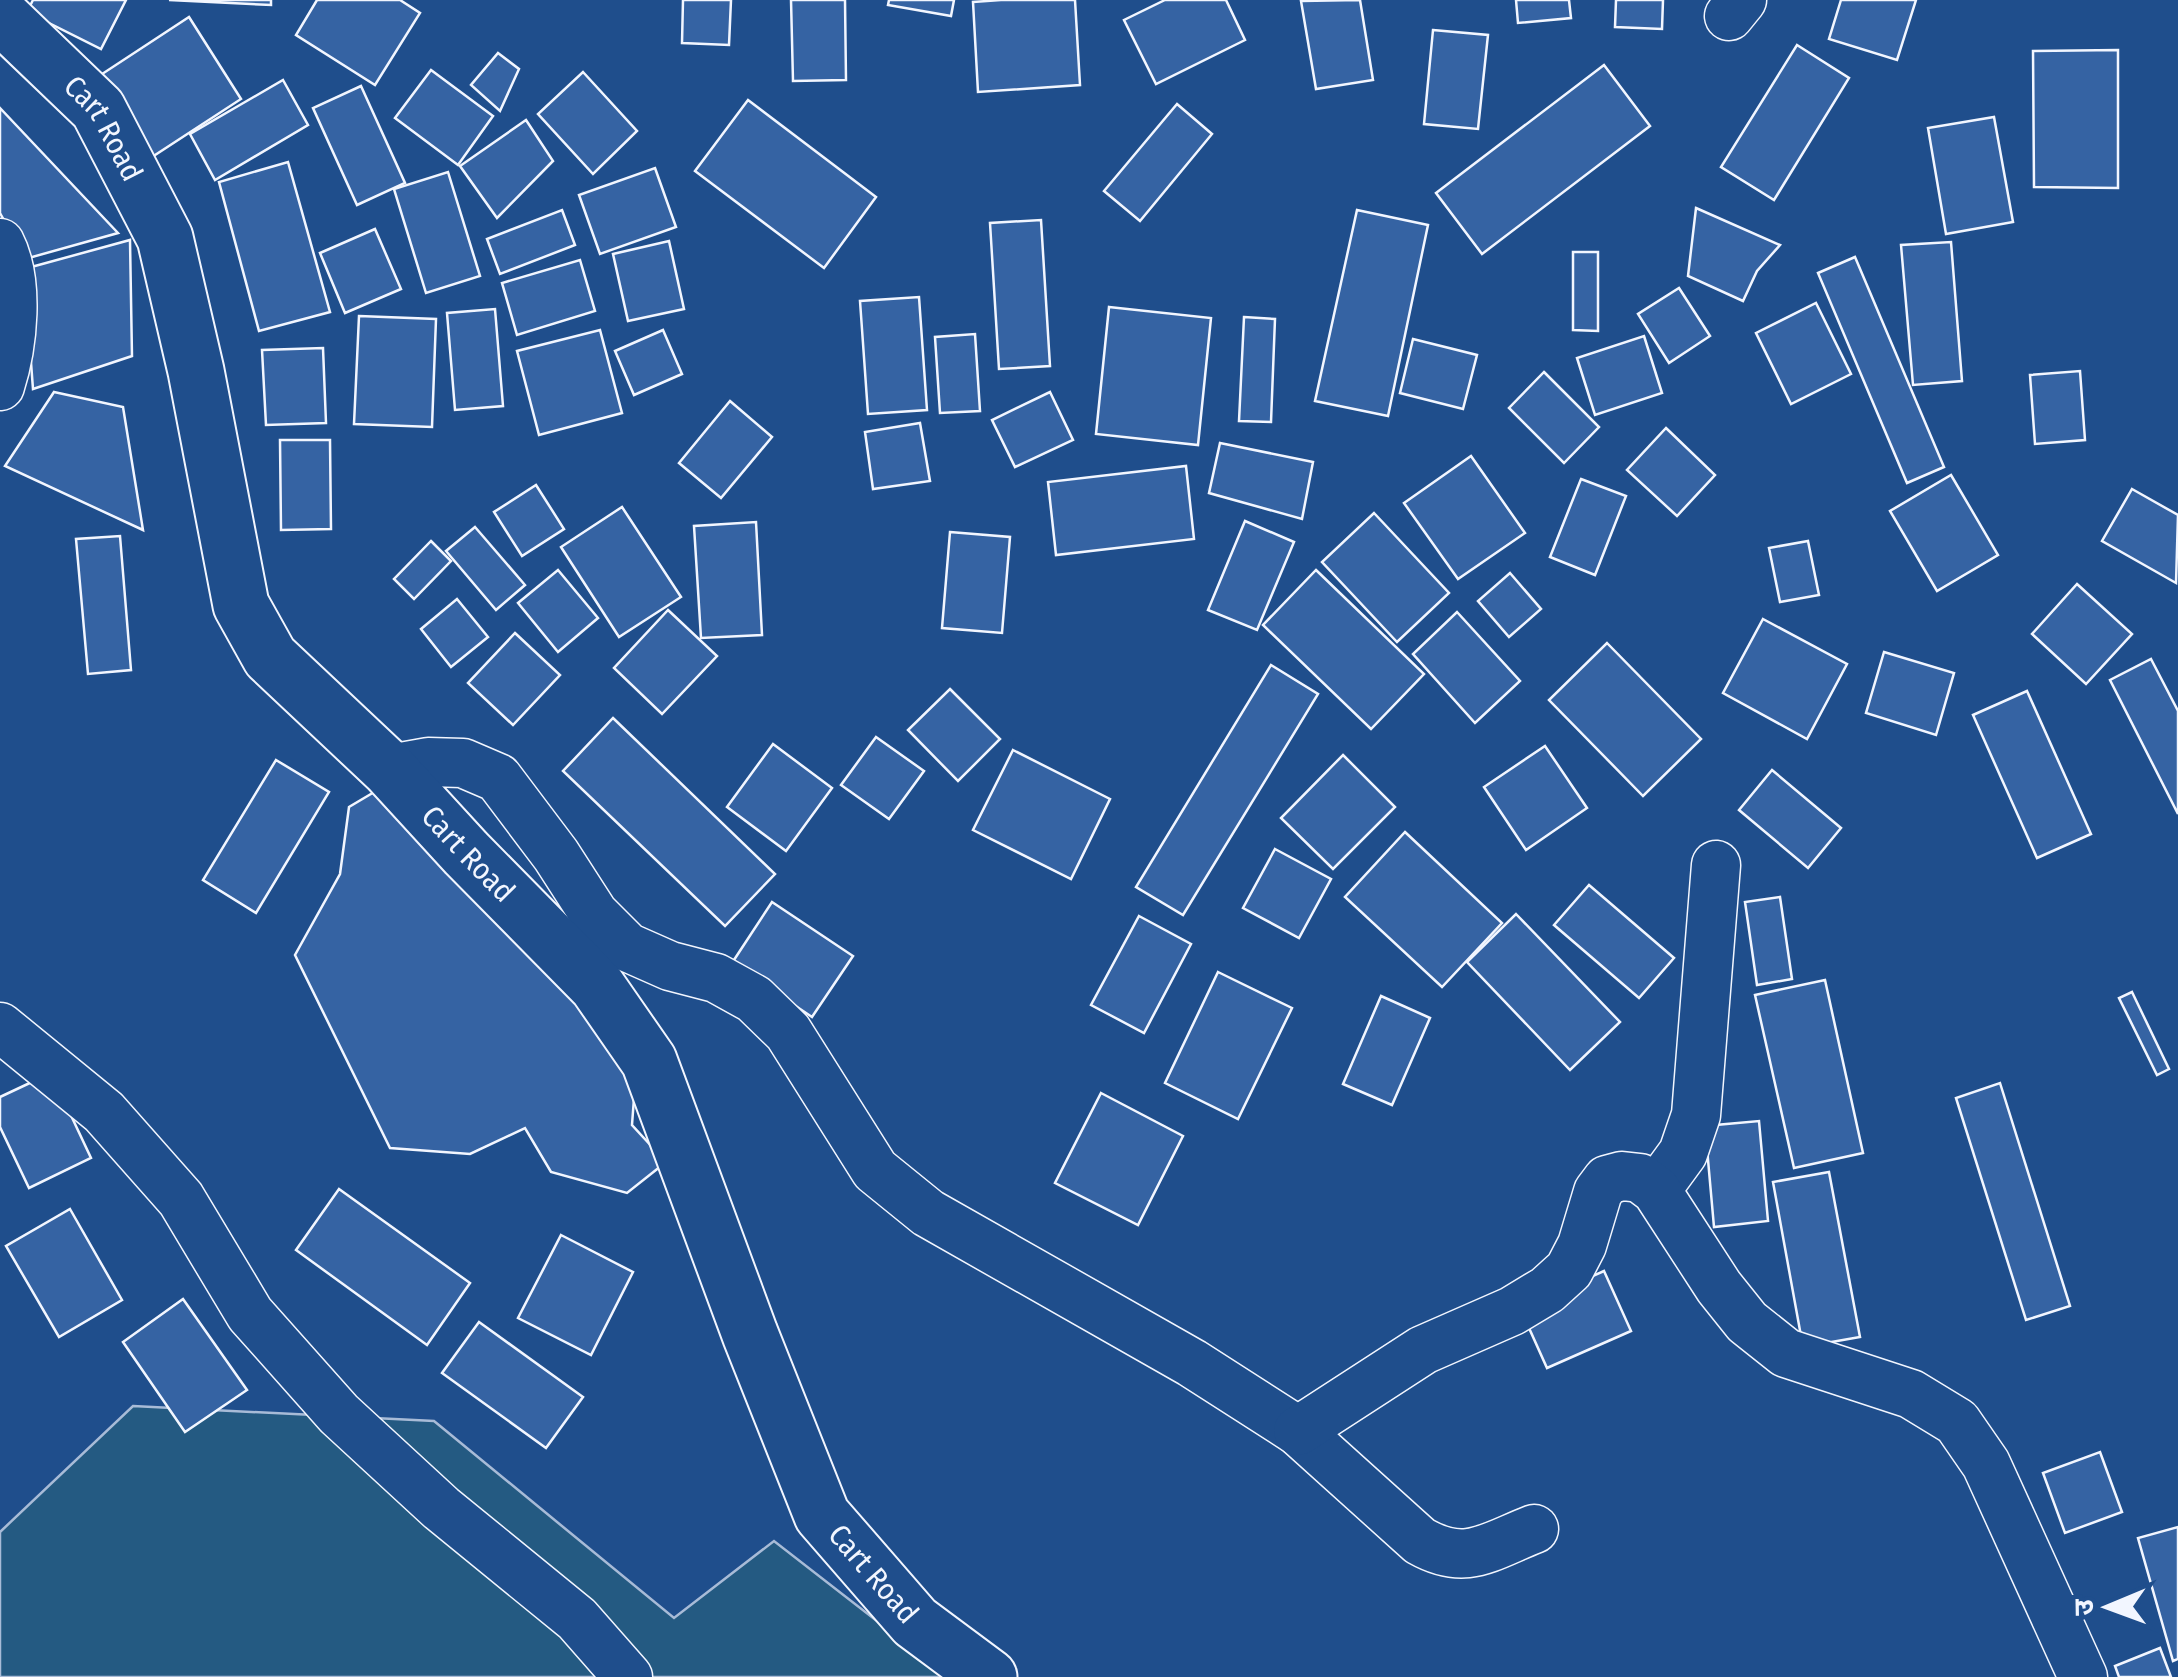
<svg xmlns="http://www.w3.org/2000/svg" width="2178" height="1677" font-family="'Fira Sans Condensed','Noto Sans Devanagari',sans-serif">
  <rect width="100%" height="100%" fill="#1f4e8c"/>
  <path fill="#245a82" stroke="#a8bbd7" stroke-width="2.5" d="M133 1406 434 1421 674 1618 774 1541 949 1677H0V1532Z"/>
  <g fill="#3563a3" stroke="#f2f6ff" stroke-width="2.5">
    <path d="M33 0H126L101 49 27 12Z"/>
    <path d="M169 0H271V5Z"/>
    <path d="M317 0H400L420 13 375 85 296 35Z"/>
    <path d="M683 0H731L729 45 682 43Z"/>
    <path d="M791 0H845L846 80 793 81Z"/>
    <path d="M889 0H954L951 16 888 5Z"/>
    <path d="M1001 0H1075L1080 85 978 92 973 2Z"/>
    <path d="M1165 0H1226L1245 40 1156 84 1124 20Z"/>
    <path d="M1360 0 1373 80 1316 89 1301 1Z"/>
    <path d="M1516 0H1569L1571 18 1518 23Z"/>
    <path d="M1616 0H1663L1662 29 1615 27Z"/>
    <path d="M1841 0H1916L1897 60 1829 39Z"/>
    <path d="M189 17 241 99 152 157 99 76Z"/>
    <path d="M1433 30 1488 35 1478 129 1424 124Z"/>
    <path d="M1797 45 1849 78 1774 200 1721 167Z"/>
    <path d="M2118 50V188L2034 187 2033 51Z"/>
    <path d="M498 53 519 69 500 111 471 85Z"/>
    <path d="M1604 65 1650 126 1482 254 1436 193Z"/>
    <path d="M431 70 493 116 458 165 395 118Z"/>
    <path d="M583 72 637 131 593 174 538 114Z"/>
    <path d="M283 80 308 125 215 180 190 134Z"/>
    <path d="M361 86 405 183 357 205 313 108Z"/>
    <path d="M748 100 876 197 824 268 695 171Z"/>
    <path d="M1177 104 1212 134 1140 221 1104 191Z"/>
    <path d="M0 108 118 233 25 259 0 213Z"/>
    <path d="M1994 117 2013 222 1946 234 1928 128Z"/>
    <path d="M526 120 553 161 497 218 460 166Z"/>
    <path d="M288 162 330 312 259 331 219 182Z"/>
    <path d="M655 168 676 227 600 254 579 195Z"/>
    <path d="M448 172 480 276 426 293 394 189Z"/>
    <path d="M1696 208 1780 245 1757 271 1743 301 1688 276Z"/>
    <path d="M562 210 575 245 500 274 487 239Z"/>
    <path d="M1357 210 1428 225 1388 416 1315 401Z"/>
    <path d="M1041 220 1050 366 999 369 990 223Z"/>
    <path d="M375 229 401 289 345 313 320 253Z"/>
    <path d="M130 240 132 356 33 389 24 269Z"/>
    <path d="M669 241 684 309 628 321 613 254Z"/>
    <path d="M1951 242 1962 381 1913 385 1901 245Z"/>
    <path d="M1573 252H1598V331L1573 330Z"/>
    <path d="M1855 257 1944 467 1907 483 1818 273Z"/>
    <path d="M580 260 595 311 517 335 502 283Z"/>
    <path d="M1679 288 1710 336 1669 363 1638 314Z"/>
    <path d="M919 297 927 410 868 414 860 301Z"/>
    <path d="M1816 303 1851 374 1791 404 1756 333Z"/>
    <path d="M1109 307 1211 318 1198 445 1096 434Z"/>
    <path d="M495 309 503 406 455 410 447 313Z"/>
    <path d="M359 316 436 319 432 427 354 424Z"/>
    <path d="M1244 317 1275 319 1271 422 1239 421Z"/>
    <path d="M600 330 622 413 539 435 517 351Z"/>
    <path d="M663 330 682 374 634 395 615 351Z"/>
    <path d="M975 334 980 411 940 413 935 337Z"/>
    <path d="M1644 336 1662 393 1595 415 1577 358Z"/>
    <path d="M1413 339 1477 355 1463 409 1400 393Z"/>
    <path d="M323 348 326 423 266 425 262 350Z"/>
    <path d="M2080 371 2085 440 2035 444 2030 375Z"/>
    <path d="M1544 372 1599 427 1564 463 1509 408Z"/>
    <path d="M54 392 123 407 143 530 5 466Z"/>
    <path d="M1050 392 1073 440 1015 467 992 420Z"/>
    <path d="M730 401 772 437 721 498 679 463Z"/>
    <path d="M920 423 930 481 873 489 865 432Z"/>
    <path d="M1666 428 1715 475 1677 516 1627 470Z"/>
    <path d="M280 440H330L331 529 281 530Z"/>
    <path d="M1220 443 1313 462 1302 519 1209 493Z"/>
    <path d="M1471 456 1525 533 1458 579 1404 503Z"/>
    <path d="M1186 466 1194 539 1056 555 1048 482Z"/>
    <path d="M1951 475 1998 555 1937 591 1890 511Z"/>
    <path d="M1581 479 1626 496 1595 575 1550 557Z"/>
    <path d="M536 485 564 529 522 556 494 512Z"/>
    <path d="M2132 489 2178 515 2176 583 2102 541Z"/>
    <path d="M622 507 681 597 619 637 561 547Z"/>
    <path d="M1374 513 1449 593 1397 642 1322 562Z"/>
    <path d="M1245 521 1294 542 1257 630 1208 610Z"/>
    <path d="M756 522 762 635 701 638 694 526Z"/>
    <path d="M475 527 525 585 496 610 446 551Z"/>
    <path d="M950 532 1010 537 1002 633 942 628Z"/>
    <path d="M120 536 131 670 88 674 76 539Z"/>
    <path d="M431 541 451 561 414 599 394 579Z"/>
    <path d="M1808 541 1819 595 1780 602 1769 548Z"/>
    <path d="M558 570 598 618 558 652 518 603Z"/>
    <path d="M1316 570 1424 674 1371 729 1263 625Z"/>
    <path d="M1510 573 1541 609 1509 637 1478 601Z"/>
    <path d="M2077 584 2132 634 2086 684 2032 634Z"/>
    <path d="M457 599 488 637 451 667 421 629Z"/>
    <path d="M668 610 717 656 662 714 614 668Z"/>
    <path d="M1457 612 1520 681 1475 723 1413 654Z"/>
    <path d="M1763 619 1847 664 1807 739 1723 693Z"/>
    <path d="M515 633 560 675 513 725 468 683Z"/>
    <path d="M1607 643 1701 739 1643 796 1549 700Z"/>
    <path d="M1884 652 1954 673 1936 735 1866 713Z"/>
    <path d="M2151 659 2178 711V814L2110 680Z"/>
    <path d="M1271 665 1318 694 1183 915 1136 887Z"/>
    <path d="M950 689 1000 739 958 781 908 730Z"/>
    <path d="M2027 691 2091 834 2037 858 1973 715Z"/>
    <path d="M613 718 775 874 725 926 563 771Z"/>
    <path d="M876 737 924 771 889 819 841 785Z"/>
    <path d="M773 744 832 788 786 851 727 807Z"/>
    <path d="M1545 746 1587 808 1526 850 1484 787Z"/>
    <path d="M1013 750 1110 799 1071 879 973 830Z"/>
    <path d="M1343 755 1395 807 1333 869 1281 818Z"/>
    <path d="M276 760 329 792 256 913 203 880Z"/>
    <path d="M1772 770 1841 828 1808 868 1739 810Z"/>
    <path d="M381 788 637 1058 632 1125 666 1162 627 1193 551 1172 525 1128 470 1154 390 1148 295 955 340 874 349 807Z"/>
    <path d="M1405 832 1502 923 1442 987 1345 897Z"/>
    <path d="M1275 849 1331 879 1299 938 1243 908Z"/>
    <path d="M1589 885 1674 958 1639 998 1554 925Z"/>
    <path d="M1780 897 1792 979 1757 985 1745 902Z"/>
    <path d="M772 902 853 956 812 1017 732 963Z"/>
    <path d="M1516 914 1620 1022 1570 1070 1467 962Z"/>
    <path d="M1139 916 1191 944 1144 1033 1091 1005Z"/>
    <path d="M1218 972 1292 1008 1238 1119 1165 1083Z"/>
    <path d="M1825 980 1863 1153 1794 1168 1755 995Z"/>
    <path d="M2132 992 2169 1069 2157 1075 2119 998Z"/>
    <path d="M1381 996 1430 1018 1392 1105 1343 1084Z"/>
    <path d="M51 1073 91 1158 29 1188 0 1127V1097Z"/>
    <path d="M2000 1083 2070 1306 2026 1320 1956 1098Z"/>
    <path d="M1101 1093 1183 1136 1138 1225 1055 1183Z"/>
    <path d="M1759 1121 1768 1221 1714 1227 1705 1126Z"/>
    <path d="M1829 1172 1860 1337 1803 1347 1773 1182Z"/>
    <path d="M339 1189 470 1283 427 1345 296 1250Z"/>
    <path d="M70 1209 122 1300 59 1337 6 1246Z"/>
    <path d="M561 1235 633 1272 591 1355 518 1318Z"/>
    <path d="M1604 1271 1631 1331 1547 1368 1520 1308Z"/>
    <path d="M183 1299 247 1390 185 1432 123 1342Z"/>
    <path d="M479 1322 583 1397 546 1448 442 1373Z"/>
    <path d="M2100 1452 2122 1512 2065 1533 2043 1473Z"/>
    <path d="M2178 1527V1659L2173 1661 2138 1538Z"/>
    <path d="M2160 1648 2171 1677H2119L2115 1666Z"/>
  </g>
  <g fill="none" stroke-linecap="round" stroke-linejoin="round">
    <g stroke="#f2f6ff" stroke-width="51">
      <g id="minor">
        <path d="M1729 16 1742 0"/>
        <path d="M0 243C20 281 13 346 0 386"/>
        <path d="M389 769 428 762 463 763 498 778 556 855 594 914 627 947 670 966 716 978 754 999 788 1032 875 1170 928 1213 1192 1363 1298 1431 1420 1541C1466 1567 1488 1547 1534 1529"/>
        <path d="M0 1027 104 1112 181 1199 250 1314 339 1414 441 1508 577 1619 628 1677"/>
        <path d="M1656 1190 1683 1153 1696 1115 1716 865"/>
        <path d="M1298 1431 1423 1350 1512 1311 1547 1290 1569 1270 1582 1245 1598 1192 1607 1180 1622 1176 1640 1178 1656 1190 1719 1287 1747 1322 1786 1353 1911 1394 1957 1422 1986 1464 2083 1677"/>
      </g>
    </g>
    <g stroke="#f2f6ff" stroke-width="59">
      <g id="major">
        <path id="s1" d="M0 15 98 109 165 238 196 371 241 605 270 657 389 769 466 853 597 986 649 1061 750 1334 822 1515 915 1622 989 1677"/>
      </g>
    </g>
    <use href="#minor" stroke="#1f4e8c" stroke-width="48"/>
    <use href="#major" stroke="#1f4e8c" stroke-width="55"/>
  </g>
  <g text-anchor="middle" stroke-width="8" stroke-linejoin="round" paint-order="stroke">
    <g font-size="30" fill="#f2f6ff" stroke="#1f4e8c">
      <text dy="10" stroke="none"><textPath href="#s1" startOffset="155">Cart Road</textPath></text>
      <text dy="10" stroke="none"><textPath href="#s1" startOffset="995">Cart Road</textPath></text>
      <text dy="10" stroke="none"><textPath href="#s1" startOffset="1835">Cart Road</textPath></text>
    </g>
  </g>
  <g transform="translate(2108 1607) rotate(269)" stroke="#1f4e8c" stroke-width="8" paint-order="stroke">
  <path d="M0-8L18 38L0 25L-18 38Z" fill="#f2f6ff"/>
  <text y="-15" font-size="28" font-weight="bold" text-anchor="middle" fill="#f2f6ff">उ</text>
  </g>
</svg>
